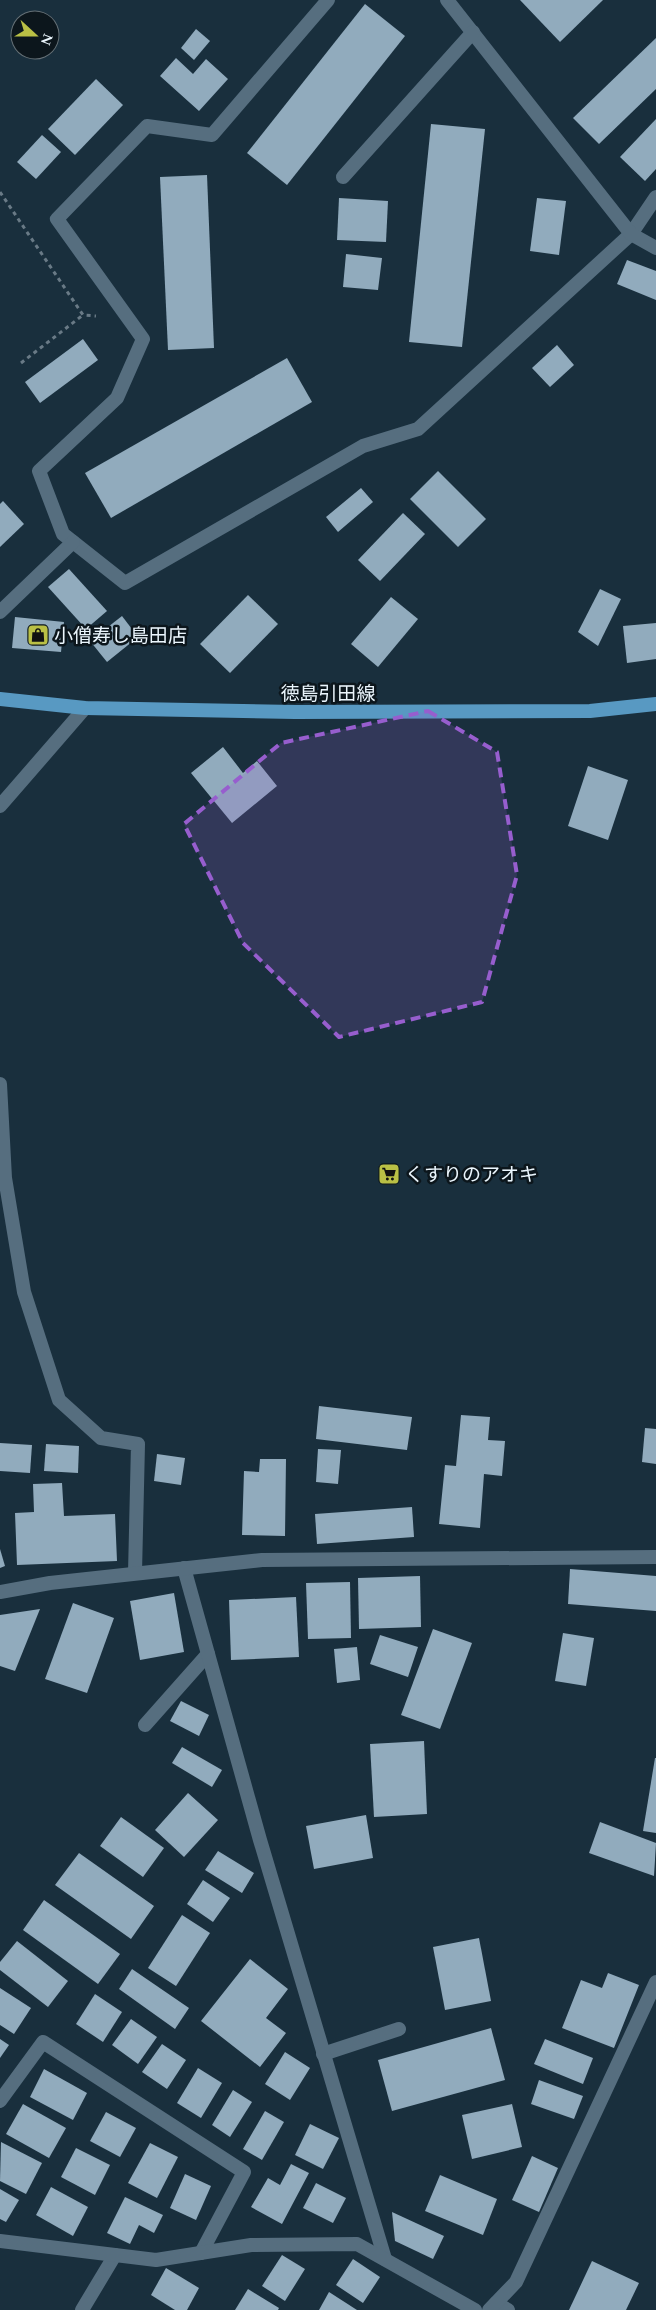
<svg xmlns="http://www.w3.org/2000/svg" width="656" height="2310" font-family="Spectral,'Noto Sans JP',serif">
  <rect width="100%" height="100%" fill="#192f3d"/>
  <g fill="#91abbd">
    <path d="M520 0H603L560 42Z"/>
    <path d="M365 4 405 36 287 185 247 153Z"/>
    <path d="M196 29 210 41 194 60 181 48Z"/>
    <path d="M656 38V89L599 144 573 118Z"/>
    <path d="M176 58 193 74 206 59 228 79 199 111 160 76Z"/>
    <path d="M96 79 123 105 75 155 48 129Z"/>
    <path d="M656 119V169L645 181 620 157Z"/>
    <path d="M431 124 485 129 462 347 409 342Z"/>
    <path d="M42 135 61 152 36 179 17 162Z"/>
    <path d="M207 175 214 348 168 350 160 177Z"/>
    <path d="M339 198 388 201 386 242 337 240Z"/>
    <path d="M537 198 566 201 559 255 530 251Z"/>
    <path d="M346 254 382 258 378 290 343 287Z"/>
    <path d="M627 260 656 271V300L617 284Z"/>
    <path d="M83 339 98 360 40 403 25 382Z"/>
    <path d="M557 345 574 365 550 387 532 368Z"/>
    <path d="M287 358 312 402 111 518 85 473Z"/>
    <path d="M438 471 486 519 458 547 410 499Z"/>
    <path d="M361 488 373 502 338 532 326 517Z"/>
    <path d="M3 501 24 524 0 547V504Z"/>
    <path d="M403 513 425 534 380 581 358 560Z"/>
    <path d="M69 569 107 611 86 629 48 587Z"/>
    <path d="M600 589 621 599 598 646 578 632Z"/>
    <path d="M248 595 278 624 230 673 200 644Z"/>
    <path d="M391 597 418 619 378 667 351 644Z"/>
    <path d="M122 616 138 637 107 662 90 641Z"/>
    <path d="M15 617 64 622 61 652 12 648Z"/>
    <path d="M656 623V659L627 663 623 626Z"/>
    <path d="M223 747 243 773 257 761 277 786 232 823 191 773Z"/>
    <path d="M588 766 628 780 608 840 568 826Z"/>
    <path d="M319 1406 412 1417 407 1450 316 1439Z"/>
    <path d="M461 1415 490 1417 488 1440 505 1441 502 1476 484 1474 480 1528 439 1524 445 1465 456 1466Z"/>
    <path d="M645 1428 656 1429V1464L642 1462Z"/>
    <path d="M0 1443 32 1445 30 1473 0 1471Z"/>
    <path d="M46 1444 79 1446 78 1473 44 1471Z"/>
    <path d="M318 1449 341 1450 338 1484 316 1482Z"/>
    <path d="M157 1454 185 1458 181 1485 154 1481Z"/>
    <path d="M260 1459H286L285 1536 242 1535 244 1471 259 1472Z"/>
    <path d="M62 1483 64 1516 115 1514 117 1561 17 1565 15 1513 34 1512 33 1484Z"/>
    <path d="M412 1507 414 1537 317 1544 315 1514Z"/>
    <path d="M0 1549 5 1566 0 1568Z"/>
    <path d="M570 1569 656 1576V1611L568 1604Z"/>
    <path d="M420 1576 421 1627 359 1629 358 1578Z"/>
    <path d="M350 1582 351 1638 308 1639 306 1583Z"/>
    <path d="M174 1593 184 1652 140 1660 130 1601Z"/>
    <path d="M296 1597 299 1657 231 1660 229 1600Z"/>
    <path d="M73 1603 114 1618 87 1693 45 1679Z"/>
    <path d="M40 1609 15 1671 0 1666V1615Z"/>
    <path d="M433 1629 472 1643 440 1729 401 1715Z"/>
    <path d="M563 1633 594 1638 586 1686 555 1681Z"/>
    <path d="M380 1635 418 1647 408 1677 370 1664Z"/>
    <path d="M357 1647 360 1680 337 1683 334 1649Z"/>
    <path d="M181 1701 209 1715 199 1736 170 1721Z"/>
    <path d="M424 1741 427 1814 374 1817 370 1744Z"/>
    <path d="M182 1747 222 1770 212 1787 172 1763Z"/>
    <path d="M655 1758H656V1833L643 1831Z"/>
    <path d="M188 1793 218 1820 184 1857 155 1830Z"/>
    <path d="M366 1815 373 1858 314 1869 306 1826Z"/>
    <path d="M121 1817 164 1848 143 1877 100 1846Z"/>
    <path d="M600 1822 656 1843 654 1876 589 1853Z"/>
    <path d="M218 1851 254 1873 242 1893 205 1870Z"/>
    <path d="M79 1853 154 1906 131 1939 55 1885Z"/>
    <path d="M203 1880 230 1898 213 1922 187 1904Z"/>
    <path d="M44 1900 120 1954 98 1984 23 1930Z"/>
    <path d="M182 1915 210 1933 176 1986 148 1968Z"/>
    <path d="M479 1938 491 2001 445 2010 433 1947Z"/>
    <path d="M17 1941 68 1981 48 2007 0 1970V1962Z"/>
    <path d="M250 1959 288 1989 266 2018 286 2033 260 2067 201 2021Z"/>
    <path d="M132 1969 189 2008 175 2029 119 1989Z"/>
    <path d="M608 1973 639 1985 614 2048 562 2028 581 1980 602 1988Z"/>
    <path d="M0 1988 31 2008 14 2034 0 2025Z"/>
    <path d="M95 1994 122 2012 103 2042 76 2024Z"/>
    <path d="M131 2019 157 2037 138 2064 112 2045Z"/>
    <path d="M491 2028 505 2080 392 2111 378 2060Z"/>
    <path d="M0 2039 9 2045 0 2058Z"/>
    <path d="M545 2039 593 2058 583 2084 534 2064Z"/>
    <path d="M162 2044 186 2060 167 2089 142 2072Z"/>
    <path d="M285 2052 310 2068 290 2100 265 2084Z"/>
    <path d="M198 2068 222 2083 201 2118 177 2103Z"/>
    <path d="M44 2069 87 2093 73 2120 30 2097Z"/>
    <path d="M539 2080 583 2096 574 2119 531 2104Z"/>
    <path d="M233 2090 252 2102 230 2137 212 2125Z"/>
    <path d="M23 2104 66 2128 49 2158 6 2134Z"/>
    <path d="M512 2104 522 2147 472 2159 462 2115Z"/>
    <path d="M265 2111 284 2122 262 2160 243 2149Z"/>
    <path d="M106 2112 136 2128 120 2157 90 2141Z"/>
    <path d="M310 2124 339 2138 323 2169 295 2155Z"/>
    <path d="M1 2142 42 2163 26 2194 0 2181Z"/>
    <path d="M150 2143 178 2157 157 2198 128 2183Z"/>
    <path d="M76 2148 110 2165 95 2195 61 2177Z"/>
    <path d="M532 2156 558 2168 539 2212 512 2200Z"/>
    <path d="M291 2164 309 2173 282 2224 251 2207 268 2178 280 2185Z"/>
    <path d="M185 2174 211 2186 196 2220 170 2208Z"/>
    <path d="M440 2175 497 2199 483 2235 425 2211Z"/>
    <path d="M316 2183 346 2198 333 2223 303 2208Z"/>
    <path d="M51 2187 88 2207 73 2236 36 2215Z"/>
    <path d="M0 2189 19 2200 6 2222 0 2219Z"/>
    <path d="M125 2197 163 2215 154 2233 139 2225 130 2244 107 2233Z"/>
    <path d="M392 2212 444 2236 433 2259 395 2241Z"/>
    <path d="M282 2255 305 2269 285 2301 262 2286Z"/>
    <path d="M353 2259 380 2277 363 2303 336 2285Z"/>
    <path d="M592 2261 639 2283 626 2310H569Z"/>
    <path d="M166 2268 199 2288 187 2310H175L151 2295Z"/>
    <path d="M248 2289 279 2308 278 2310H235Z"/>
    <path d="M329 2292 357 2310H319Z"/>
  </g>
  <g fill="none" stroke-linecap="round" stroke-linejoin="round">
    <g stroke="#697a86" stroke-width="3" stroke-dasharray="4 4" stroke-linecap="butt">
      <path d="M0 192 83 315 96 316"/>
      <path d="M21 363 83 315"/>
    </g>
    <g stroke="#566e7f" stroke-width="14">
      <path d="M0 806 85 708"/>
      <path d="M145 1725 208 1654"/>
      <path d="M323 2054 399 2029"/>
      <path d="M82 2310 115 2255"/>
    </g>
    <g stroke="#566e7f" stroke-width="14">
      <path d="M328 0 212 135 147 126 57 219 143 339 117 398 39 471 63 534 125 583 363 446 418 429 631 234 656 197"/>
      <path d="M447 0 631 234 656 248"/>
      <path d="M343 177 473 32"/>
      <path d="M0 612 73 542"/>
      <path d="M0 1084 5 1178 24 1292 59 1400 101 1438 138 1444 135 1573"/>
      <path d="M184 1568 260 1840 385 2259"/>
      <path d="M0 1592 50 1583 262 1560 656 1557"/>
      <path d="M0 2101 43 2042 244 2172 201 2253"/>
      <path d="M0 2241 156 2260 251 2245 357 2244 475 2310"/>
      <path d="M496 2303 508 2310"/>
      <path d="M489 2310 516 2282 656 1982"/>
    </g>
    <path stroke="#5899c2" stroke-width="14" d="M0 699 85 708 295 712 590 711 656 704"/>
  </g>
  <path fill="#975ece" fill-opacity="0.2" stroke="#975ece" stroke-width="4" stroke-dasharray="10 6" stroke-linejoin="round" d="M428 711 497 752 517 875 482 1002 339 1037 243 943 184 824 281 743Z"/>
  <defs>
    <g id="shop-square" transform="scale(1.125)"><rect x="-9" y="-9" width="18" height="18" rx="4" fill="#bac045" stroke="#0c161c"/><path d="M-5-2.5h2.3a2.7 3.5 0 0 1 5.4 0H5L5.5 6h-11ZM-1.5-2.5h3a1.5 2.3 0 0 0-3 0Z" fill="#111"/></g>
    <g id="supermarket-square" transform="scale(1.125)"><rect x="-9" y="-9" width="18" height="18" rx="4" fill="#bac045" stroke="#0c161c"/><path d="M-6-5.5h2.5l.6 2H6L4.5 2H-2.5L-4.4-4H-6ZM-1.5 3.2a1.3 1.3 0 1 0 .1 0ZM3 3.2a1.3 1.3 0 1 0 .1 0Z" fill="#111"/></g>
  </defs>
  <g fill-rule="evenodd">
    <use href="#shop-square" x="38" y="635"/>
    <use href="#supermarket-square" x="389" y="1174"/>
  </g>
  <g text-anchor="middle" stroke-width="5" stroke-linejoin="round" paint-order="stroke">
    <g font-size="19" fill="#ebf6fd" stroke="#0c161c" text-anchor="start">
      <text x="54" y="642">小僧寿し島田店</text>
      <text x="405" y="1181">くすりのアオキ</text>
    </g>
    <g font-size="19" fill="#ebf6fd" stroke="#0c161c">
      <text x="328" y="700">徳島引田線</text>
    </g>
  </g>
  <g transform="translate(35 35) rotate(111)"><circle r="24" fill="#0c161c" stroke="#657076"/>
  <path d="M0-4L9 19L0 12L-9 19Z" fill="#bac045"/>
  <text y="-8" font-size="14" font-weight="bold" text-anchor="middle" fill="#ebf6fd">N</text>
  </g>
</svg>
